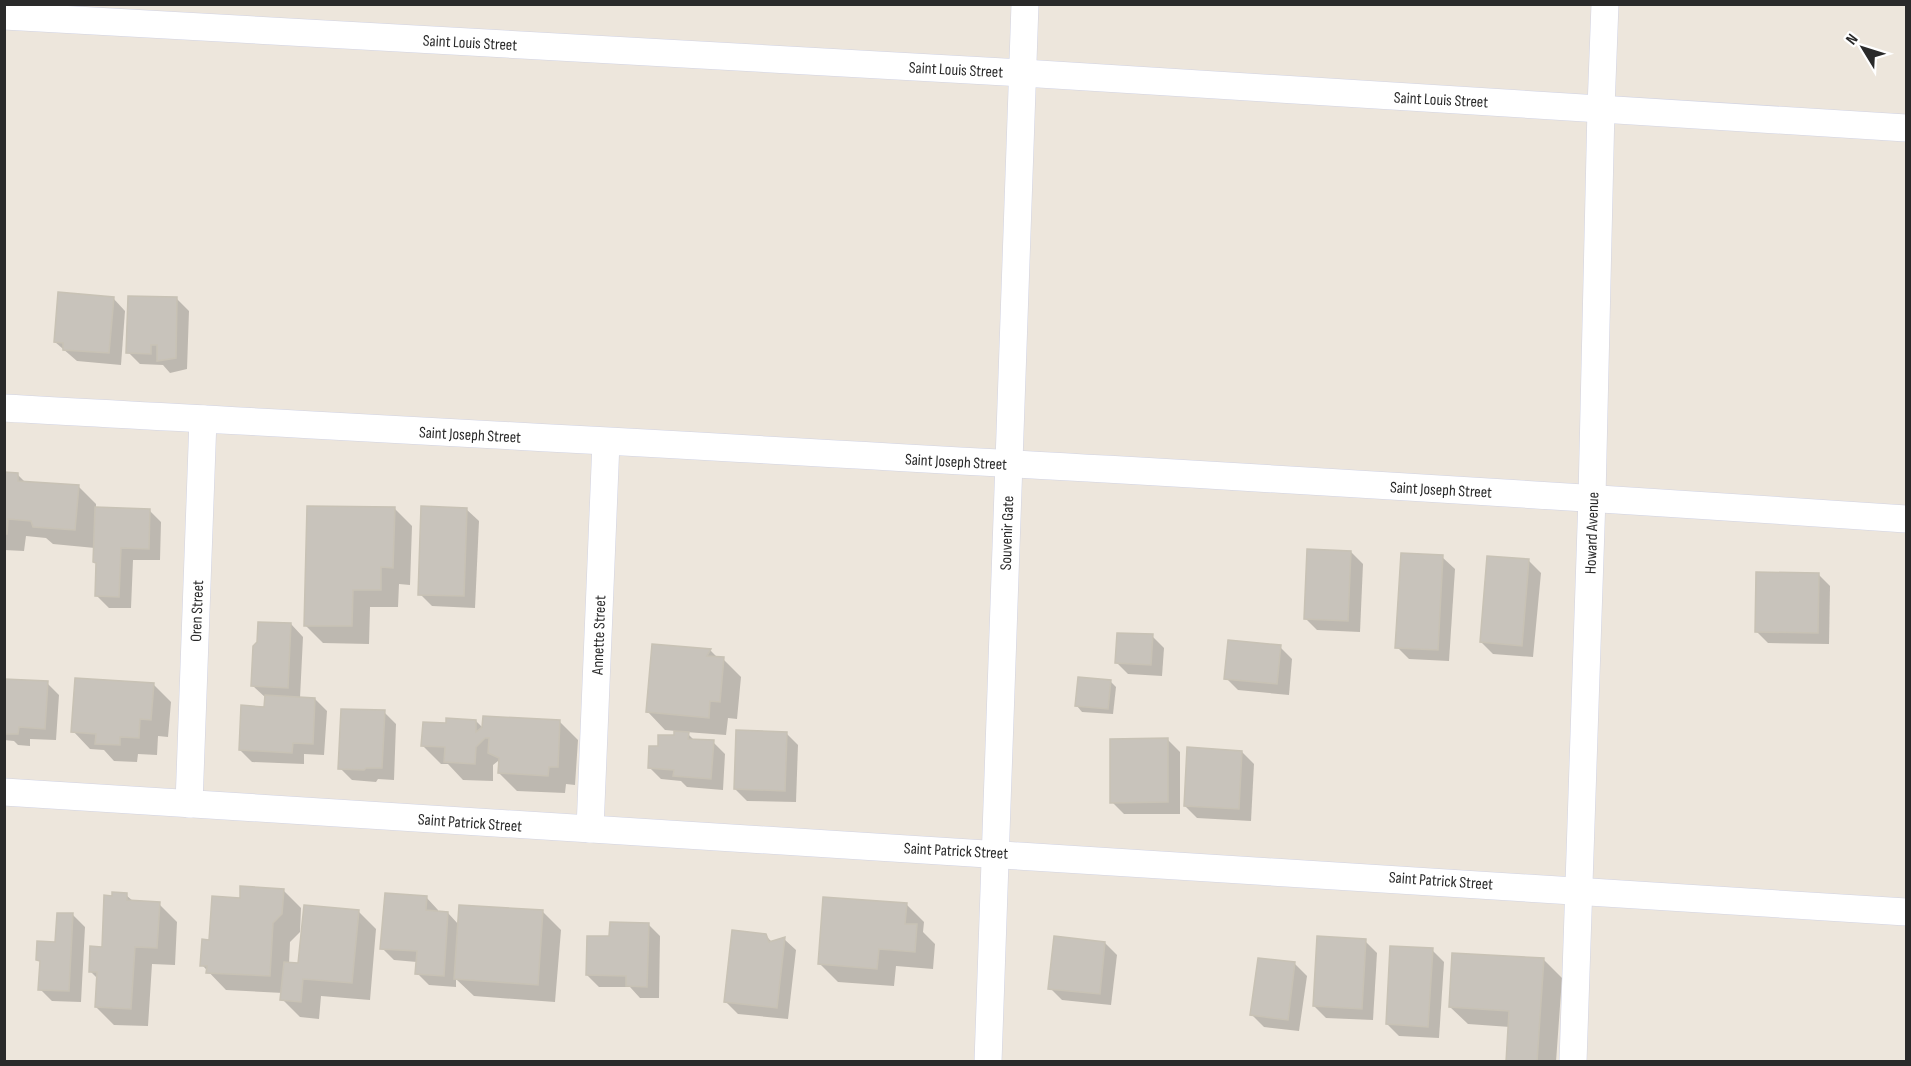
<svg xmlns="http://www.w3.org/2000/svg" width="1911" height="1066" font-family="'Sofia Sans Condensed',sans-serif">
  <rect width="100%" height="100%" fill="#ede6dc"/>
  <g fill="#0003">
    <path d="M113 298 125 311 121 365 77 361 55 342Z"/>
    <path d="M177 299 189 311 187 369 170 373 163 365 140 364 128 352Z"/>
    <path d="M4 474 18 475 26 483 78 486 96 504V509L149 510 161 522 160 560H133L131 608H109L97 596 98 565 95 562V548L53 544 46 538 26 536 24 551 4 550Z"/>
    <path d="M394 508 412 526 410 585 399 584 398 607H370L369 644 323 643 305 625Z"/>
    <path d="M466 509 479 521 475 608 432 606 420 594Z"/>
    <path d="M1351 552 1363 564 1360 632 1317 630 1305 618Z"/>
    <path d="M1442 557 1455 569 1449 661 1409 659 1397 647Z"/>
    <path d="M1529 561 1541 573 1533 657 1493 654 1481 642Z"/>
    <path d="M1818 574 1830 586 1829 644 1768 643 1756 631Z"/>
    <path d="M291 624 303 637 300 698 315 699 327 711 324 755 304 754V764L252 762 240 750 266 708V698L253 686Z"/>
    <path d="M1152 636 1164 648 1162 676 1128 674 1116 662Z"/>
    <path d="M653 646 711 651 718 658 723 659 741 677 737 719 728 718 726 735 686 732 695 741 713 742 725 754 723 790 687 787 681 781 661 779 649 767 659 748 676 737V731L665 730 648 712Z"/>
    <path d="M1280 647 1292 659 1289 695 1238 690 1226 678Z"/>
    <path d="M4 679 7 681 47 683 59 695 56 740 30 739V746L18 745 14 741 4 740Z"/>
    <path d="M1110 681 1116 687 1113 714 1082 712 1077 706Z"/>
    <path d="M153 684 171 702 168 737 158 736 157 755 138 754 137 762 114 761 104 750 90 749 73 731Z"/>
    <path d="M384 712 396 724 394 780 378 779 376 782 352 780 340 768Z"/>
    <path d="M476 721 484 729 560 722 578 740 575 785 566 784 565 793 517 791 499 773 500 763 498 761 493 765V781L463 780 448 764H441L423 746 447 725Z"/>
    <path d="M786 733 798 745 796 802 747 801 735 789Z"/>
    <path d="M1168 740 1180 752V814H1124L1112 802Z"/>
    <path d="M1242 752 1254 764 1251 821 1197 818 1185 806Z"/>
    <path d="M283 890 301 908 300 932 290 942 289 964H299L358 911 376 929 370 1000 321 996 319 1019 300 1017 282 999 283 993 226 990 202 965 210 941 241 899Z"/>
    <path d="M126 895 134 902 159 904 177 922 175 965 152 964 148 1026 114 1025 96 1007 98 979 90 971 103 948Z"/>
    <path d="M426 897 438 910V912L448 913 459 925 543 912 561 930 555 1002 474 996 456 979V987L429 985 417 973V962L394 960 382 948Z"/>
    <path d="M906 904 924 922 923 932 935 944 933 969 896 966 894 986 838 982 820 964Z"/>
    <path d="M73 915 85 927 81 1002 52 1001 40 989 41 963 38 959 56 943Z"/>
    <path d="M648 924 660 936 659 998H640L630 987H599L587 975 611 938Z"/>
    <path d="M766 936 772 942 784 939 796 950 788 1019 738 1014 726 1002Z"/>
    <path d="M1365 941 1377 953 1373 1020 1326 1018 1314 1006Z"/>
    <path d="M1105 943 1117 955 1111 1005 1062 1000 1050 988Z"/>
    <path d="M1432 950 1444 962 1439 1038 1399 1036 1387 1024Z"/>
    <path d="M1544 960 1562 978 1556 1062H1508L1510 1027 1468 1024 1450 1007Z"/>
    <path d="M1295 964 1307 976 1299 1031 1264 1027 1252 1015Z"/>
  </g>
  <g fill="#c8c3bb" stroke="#c8c2b5" stroke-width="1.5">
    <path d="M58 292 114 297 109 353 63 350V343L54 342Z"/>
    <path d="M128 296 177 297 176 358 157 361V345H151V354L126 353Z"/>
    <path d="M4 472 18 473V481L79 485 75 530 33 527 31 521 8 519 7 534H4Z"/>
    <path d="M307 506 395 507 393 568 381 567V590H353L352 626H304Z"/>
    <path d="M421 506 467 508 464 596 418 595Z"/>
    <path d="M95 507 150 509 149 549 121 548 119 597 95 596 96 563 93 562Z"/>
    <path d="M1307 549 1351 551 1348 621 1304 619Z"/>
    <path d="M1401 553 1443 555 1438 650 1395 648Z"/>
    <path d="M1487 556 1529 559 1522 646 1480 642Z"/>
    <path d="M1756 572 1819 573 1818 633 1755 632Z"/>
    <path d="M258 622 291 623 288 688 251 686 253 646 257 642Z"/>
    <path d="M1117 633 1153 634 1151 665 1115 663Z"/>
    <path d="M1228 640 1281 645 1277 684 1224 679Z"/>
    <path d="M652 644 711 649 707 656 724 657 720 702 710 701 709 718 646 712Z"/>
    <path d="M1078 677 1111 680 1108 709 1075 706Z"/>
    <path d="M75 678 154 683 151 720 140 719 139 738 120 737V745L95 744 96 734 71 732Z"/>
    <path d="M4 679 48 681 45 729 19 727 18 734H5Z"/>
    <path d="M265 695 315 698 313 744 293 743 292 753 239 750 241 705 264 707Z"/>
    <path d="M341 709 385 710 382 768H366L364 770 338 769Z"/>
    <path d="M483 716 560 720 558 767H549L548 776 498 773 499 758 488 753 489 738H485L476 747 475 764 444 762 445 747 421 746 423 722 446 723V718L476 720V732L482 727Z"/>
    <path d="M736 730 787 732 785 791 734 789Z"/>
    <path d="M674 731 689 732 688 739 714 740 711 779 673 776 674 770 648 768 649 746H658V735H674Z"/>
    <path d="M1168 738V802L1110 803V739Z"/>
    <path d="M1187 747 1242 751 1239 809 1184 806Z"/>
    <path d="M240 886 284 889 282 914 273 923 270 976 206 973 207 966H200L202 939 209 940 212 896 240 898Z"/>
    <path d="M112 892 127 893V900L160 902 157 948 135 947 131 1009 95 1007 97 972H89L90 946 102 947 104 895 112 896Z"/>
    <path d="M385 893 427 896 426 910 448 912 444 976 415 974 417 951 380 949Z"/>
    <path d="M823 897 907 903 905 924H917L915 952 879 949 877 969 818 964Z"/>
    <path d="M304 905 359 910 352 983 303 979 301 1002 280 1000 284 962 298 963Z"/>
    <path d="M459 905 543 910 538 985 454 979Z"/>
    <path d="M57 913H73L69 991 38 990 40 961 36 960 37 941 55 942Z"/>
    <path d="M610 922 649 923 647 987 626 986V976L586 975 587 936H609Z"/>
    <path d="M732 930 766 934 769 942 785 937 777 1008 724 1002Z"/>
    <path d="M1054 936 1105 942 1100 994 1048 989Z"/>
    <path d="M1317 936 1366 939 1362 1009 1313 1006Z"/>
    <path d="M1390 946 1433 948 1428 1027 1386 1024Z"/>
    <path d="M1452 953 1544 958 1537 1062H1506L1509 1011 1449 1007Z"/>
    <path d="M1258 958 1295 962 1288 1020 1250 1015Z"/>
  </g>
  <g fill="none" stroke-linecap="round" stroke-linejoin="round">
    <g stroke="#d1d3e3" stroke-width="28">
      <g id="street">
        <path d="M4 16 1023 73 1906 128"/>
        <path d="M4 408C639 443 1273 476 1906 519"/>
        <path d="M4 792C639 832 1273 867 1906 912"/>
        <path d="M189 804 203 419"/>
        <path d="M590 829 606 442"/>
        <path d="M988 1062 1025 4"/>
        <path d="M1573 1062 1592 497 1601 108 1605 4"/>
      </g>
    </g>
    <use href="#street" stroke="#fff" stroke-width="27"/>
  </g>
  <g text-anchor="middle" stroke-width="4.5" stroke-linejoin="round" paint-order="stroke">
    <g font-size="16" fill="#2a2a2a" stroke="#fff">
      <text transform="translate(470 42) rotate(3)" y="6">Saint Louis Street</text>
      <text transform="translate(956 69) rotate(3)" y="6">Saint Louis Street</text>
      <text transform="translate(1441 99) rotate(3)" y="6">Saint Louis Street</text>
      <text transform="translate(470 434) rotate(3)" y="6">Saint Joseph Street</text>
      <text transform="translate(956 461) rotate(3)" y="6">Saint Joseph Street</text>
      <text transform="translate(1441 489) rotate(3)" y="6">Saint Joseph Street</text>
      <text transform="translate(1006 533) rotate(-88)" y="6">Souvenir Gate</text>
      <text transform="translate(1591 533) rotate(-88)" y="6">Howard Avenue</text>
      <text transform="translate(196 611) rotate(-88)" y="6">Oren Street</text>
      <text transform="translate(598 635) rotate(-88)" y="6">Annette Street</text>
      <text transform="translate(470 822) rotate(4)" y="6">Saint Patrick Street</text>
      <text transform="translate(956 850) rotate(3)" y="6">Saint Patrick Street</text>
      <text transform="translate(1441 880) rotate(4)" y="6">Saint Patrick Street</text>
    </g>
  </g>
  <rect width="1911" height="1066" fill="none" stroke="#2a2a2a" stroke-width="12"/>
  <g transform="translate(1863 48) rotate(308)" stroke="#ffffff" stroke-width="4.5" paint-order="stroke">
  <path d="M0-4.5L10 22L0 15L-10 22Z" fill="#2a2a2a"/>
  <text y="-9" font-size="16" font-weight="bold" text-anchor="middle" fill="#2a2a2a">N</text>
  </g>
</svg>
